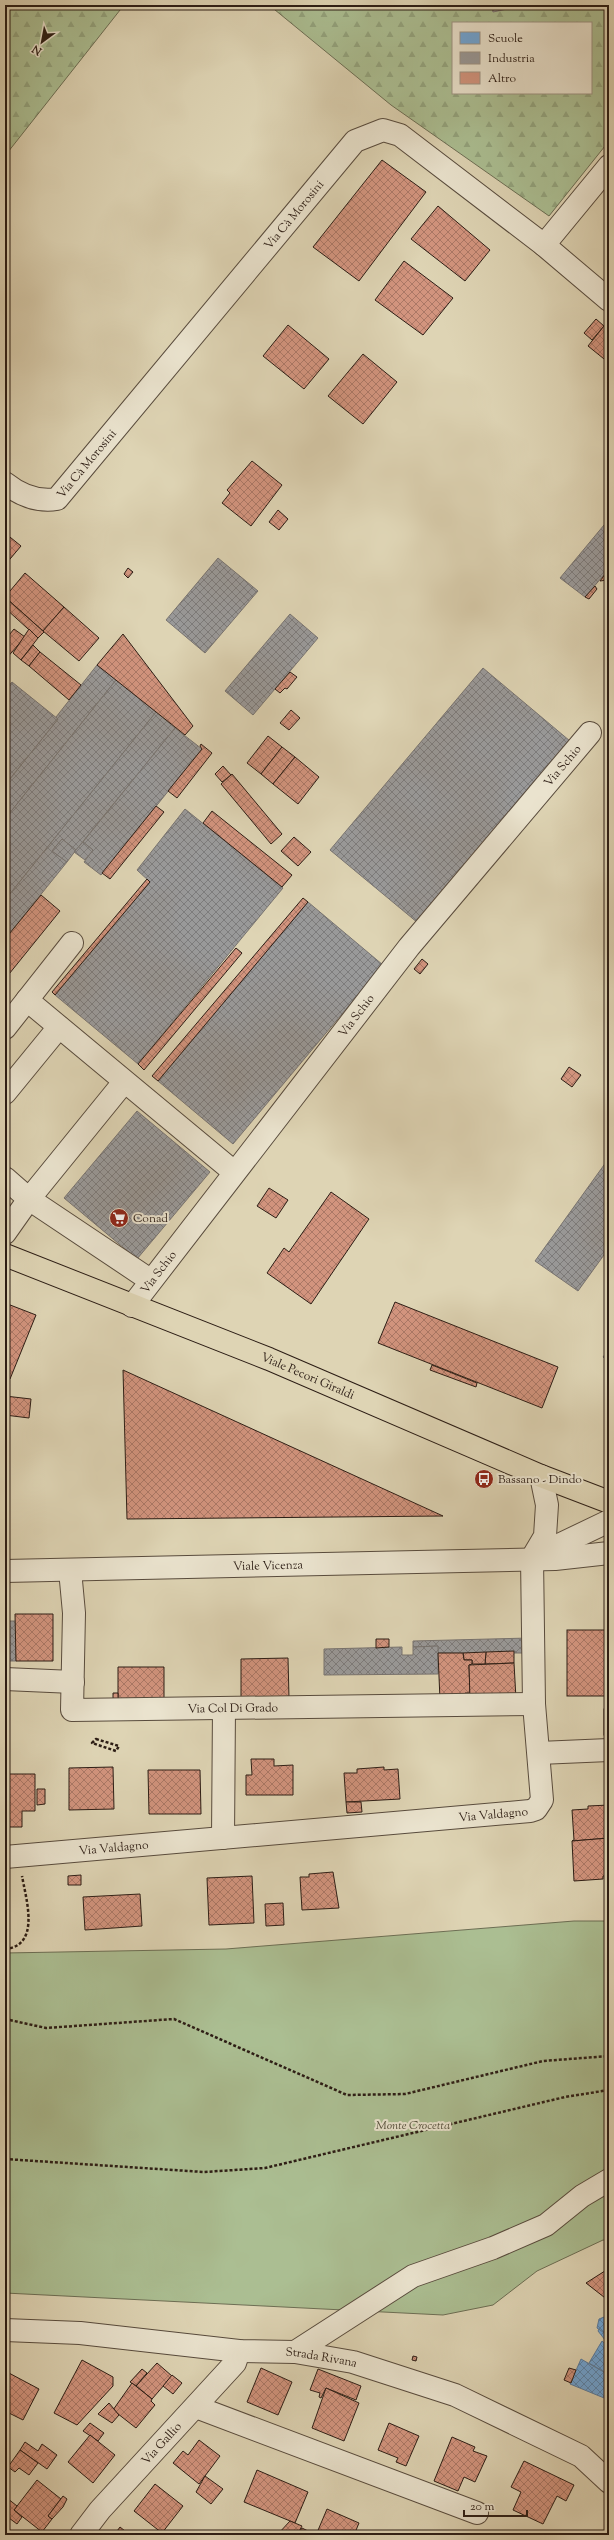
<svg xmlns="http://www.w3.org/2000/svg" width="614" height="2540" font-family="'Sorts Mill Goudy',serif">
  <defs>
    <pattern id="forest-firs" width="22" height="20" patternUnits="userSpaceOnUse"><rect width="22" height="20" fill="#abbe92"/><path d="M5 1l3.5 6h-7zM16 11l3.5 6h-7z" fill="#93a37d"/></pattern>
    <pattern id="schools-cross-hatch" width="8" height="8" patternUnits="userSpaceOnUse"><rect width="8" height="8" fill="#6fa8dc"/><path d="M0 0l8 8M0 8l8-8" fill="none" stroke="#5b88b1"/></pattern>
    <pattern id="industry-cross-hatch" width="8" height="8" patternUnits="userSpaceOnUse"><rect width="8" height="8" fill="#999"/><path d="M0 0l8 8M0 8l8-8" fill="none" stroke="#7d7c7c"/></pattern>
    <pattern id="building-cross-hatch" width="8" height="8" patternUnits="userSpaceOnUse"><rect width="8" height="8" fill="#d2947e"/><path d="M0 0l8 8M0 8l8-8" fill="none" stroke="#ab7866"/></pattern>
  </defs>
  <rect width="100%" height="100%" fill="#ded4b4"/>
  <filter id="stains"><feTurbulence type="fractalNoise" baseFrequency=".005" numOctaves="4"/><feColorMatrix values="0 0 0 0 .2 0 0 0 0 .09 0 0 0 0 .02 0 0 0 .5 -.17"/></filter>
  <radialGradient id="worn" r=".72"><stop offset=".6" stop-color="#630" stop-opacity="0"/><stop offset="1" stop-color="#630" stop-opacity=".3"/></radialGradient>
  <g fill="url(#forest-firs)" stroke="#6c6e54" fill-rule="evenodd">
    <path d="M5 5H124L8 152 5 149Z"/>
    <path d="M269 5H609V141L549 216 391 105ZM453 23H591V93H453Z"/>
  </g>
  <path fill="#abbe92" stroke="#6c6e54" d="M574 1921H609V2241L603 2240 537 2271 493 2305 443 2315 5 2293V1953L226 1949Z"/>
  <g fill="url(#schools-cross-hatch)" stroke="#5b7ea0">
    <path d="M609 2315V2337L597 2328 599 2319Z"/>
    <path d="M599 2329 609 2337V2345L598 2331Z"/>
    <path d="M602 2341 609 2347V2375L589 2363Z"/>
    <path d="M581 2359 609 2375V2400L570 2384Z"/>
  </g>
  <g fill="url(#industry-cross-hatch)" stroke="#787471">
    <path d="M491 5H526L493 12Z"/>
    <path d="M609 519V569L585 597 560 578Z"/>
    <path d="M218 558 258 591 205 653 166 620Z"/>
    <path d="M290 614 318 638 253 715 225 691Z"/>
    <path d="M97 665 116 680 5 819V785L58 719 56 717Z"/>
    <path d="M483 668 570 741 418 923 330 850Z"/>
    <path d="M116 680 156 712 5 900V819Z"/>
    <path d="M12 682 58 719 5 785V690Z"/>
    <path d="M156 712 175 728 76 850 62 839 52 851 67 862 5 939V900Z"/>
    <path d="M175 728 202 749 101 875 84 862 93 850 83 842Z"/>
    <path d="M185 809 283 888 138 1064 55 995 150 882 137 870Z"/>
    <path d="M62 839 76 850 67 862 52 851Z"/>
    <path d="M83 842 93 850 85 860 74 852Z"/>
    <path d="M308 902 383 965 233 1144 158 1081Z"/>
    <path d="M137 1111 210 1172 137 1259 64 1198Z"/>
    <path d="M609 1158V1248L578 1291 535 1261Z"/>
    <path d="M609 1349V1362L603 1357Z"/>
    <rect x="5" y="1621" width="11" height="40"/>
    <path d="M529 1638V1653H438V1646L413 1647V1641Z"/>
    <path d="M438 1646V1674L324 1675V1649L402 1647V1655H413V1647Z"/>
  </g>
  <g fill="url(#building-cross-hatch)" stroke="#2c1d15">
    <path d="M382 160 426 192 359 281 313 247Z"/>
    <path d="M438 206 490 250 465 281 411 239Z"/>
    <path d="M404 261 453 298 423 335 375 300Z"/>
    <path d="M596 319 604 326 592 340 584 333Z"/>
    <path d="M608 321 609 322V363L588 346Z"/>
    <path d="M288 325 329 359 304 389 263 356Z"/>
    <path d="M363 354 397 382 363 424 328 396Z"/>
    <path d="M252 461 282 485 251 526 222 503 230 493 227 490Z"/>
    <path d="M278 510 288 519 279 530 269 522Z"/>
    <path d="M5 533 21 546 5 565Z"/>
    <path d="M128 568 133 572 128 578 124 574Z"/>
    <path d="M609 569V578L607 580 600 581Z"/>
    <path d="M25 573 64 607 43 631 5 597Z"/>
    <path d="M595 586 597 589 589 599 585 597Z"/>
    <path d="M7 599 44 632 38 638 5 608Z"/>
    <path d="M64 607 99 638 79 661 43 631Z"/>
    <path d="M14 629 25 637 5 660V640Z"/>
    <path d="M29 629 38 638 21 660 13 653Z"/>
    <path d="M123 634 193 726 185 735 97 665Z"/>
    <path d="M33 645 40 652 29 666 21 660Z"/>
    <path d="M40 652 81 685 69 700 29 666Z"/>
    <path d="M290 672 297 677 287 689 285 688 280 693 275 689Z"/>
    <path d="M291 710 300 718 289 730 280 723Z"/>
    <path d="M268 736 282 747 261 774 247 763Z"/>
    <path d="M201 744 212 753 177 798 168 791 202 749 200 746Z"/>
    <path d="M282 747 295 757 273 784 261 774Z"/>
    <path d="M295 757 319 777 298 804 273 784Z"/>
    <path d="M223 766 231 775 222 782 215 774Z"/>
    <path d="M232 774 282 834 271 844 221 784Z"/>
    <path d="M156 806 164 812 110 879 102 873Z"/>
    <path d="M212 811 292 875 282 887 203 823Z"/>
    <path d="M294 837 311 852 298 866 281 851Z"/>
    <path d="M147 879 150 882 55 995 52 992Z"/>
    <path d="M41 895 60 911 5 979V939Z"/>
    <path d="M303 898 308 902 158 1081 152 1076Z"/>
    <path d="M236 948 242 953 144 1070 138 1064Z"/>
    <path d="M422 959 428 964 420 974 414 969Z"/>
    <path d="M569 1067 581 1075 572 1087 561 1079Z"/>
    <path d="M269 1188 288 1200 276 1218 257 1206Z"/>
    <path d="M331 1192 369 1219 311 1304 267 1273 284 1248 289 1252Z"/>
    <path d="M395 1302 558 1367 542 1408 378 1343Z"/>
    <path d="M5 1303 36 1315 10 1379 5 1378Z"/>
    <path d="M432 1365 477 1383 476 1387 430 1370Z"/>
    <path d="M123 1370 443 1516 127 1519Z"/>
    <path d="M5 1396 31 1399 29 1418 5 1415Z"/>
    <path d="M15 1614H53V1661H16Z"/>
    <rect x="567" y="1630" width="42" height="66"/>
    <path d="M376 1639H389V1647L376 1648Z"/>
    <path d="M514 1651V1663L485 1664 486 1652Z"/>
    <path d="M486 1652 485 1664H472V1660H464L463 1653Z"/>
    <path d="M438 1653H463L464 1660H472V1664L469 1665 470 1693H465V1700H440Z"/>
    <path d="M288 1658 289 1698 241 1699V1659Z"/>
    <path d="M514 1663 516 1699 470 1700 469 1665Z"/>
    <path d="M118 1667H164V1707L118 1699Z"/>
    <path d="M113 1693H118V1699L113 1707Z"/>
    <rect x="5" y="1709" width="4" height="37"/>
    <rect x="604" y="1709" width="5" height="26"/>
    <path d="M251 1759H274V1766L293 1765V1795H246V1775H252Z"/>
    <path d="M113 1767 114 1809 69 1810V1768Z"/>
    <path d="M384 1767V1770L398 1769 400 1799 346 1802 344 1773H357V1769Z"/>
    <path d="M148 1770H200L201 1814H149Z"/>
    <path d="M5 1774H35V1811H22V1827H5Z"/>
    <path d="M37 1789H45V1804L37 1805Z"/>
    <path d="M346 1802H361L362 1812 347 1813Z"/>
    <path d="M609 1805V1838L572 1841 574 1840 572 1810 588 1809V1806Z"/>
    <path d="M609 1838V1876H603V1879L574 1881 572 1841Z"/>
    <path d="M333 1872 339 1908 302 1910 300 1877H309V1874Z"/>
    <path d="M81 1875V1885H68V1876Z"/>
    <path d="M252 1876 254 1923 209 1925 207 1878Z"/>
    <path d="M140 1894 142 1926 85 1930 83 1897Z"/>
    <path d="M283 1903 284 1925 266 1926 265 1904Z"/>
    <path d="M608 2269H609V2301L586 2283Z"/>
    <path d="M413 2356 417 2357 416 2361 412 2360Z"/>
    <path d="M82 2360 113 2377V2386L77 2425 54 2413Z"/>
    <path d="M157 2363 172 2376 152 2399 136 2386Z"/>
    <path d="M261 2368 292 2382 278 2415 247 2402Z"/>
    <path d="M569 2368 576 2370 571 2383 564 2380Z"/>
    <path d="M142 2369 147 2373 136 2386 130 2382Z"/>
    <path d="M318 2369 361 2386 356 2400 326 2388 321 2398 319 2397 320 2393 310 2390Z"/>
    <path d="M7 2372 39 2389 23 2420 5 2411Z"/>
    <path d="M172 2375 182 2383 173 2394 163 2386Z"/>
    <path d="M132 2383 152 2399 151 2401 155 2405 136 2428 113 2410Z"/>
    <path d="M326 2388 359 2403 344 2441 312 2428Z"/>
    <path d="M109 2403 119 2415 112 2423 98 2414Z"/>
    <path d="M90 2423 104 2433 98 2441 83 2431Z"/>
    <path d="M389 2423 419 2436 406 2466 396 2462 398 2458 378 2450Z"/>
    <path d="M90 2435 115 2455 93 2483 68 2462Z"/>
    <path d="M452 2437 475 2447 473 2451 487 2456 475 2482 464 2477 458 2491 434 2481Z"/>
    <path d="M199 2440 220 2456 199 2484 173 2463 183 2451 188 2455Z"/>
    <path d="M25 2442 38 2451 42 2444 57 2455 47 2469 20 2450Z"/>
    <path d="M20 2450 38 2463 29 2475 19 2468 15 2472 8 2467Z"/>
    <path d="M524 2461 574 2485 566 2501 557 2496 543 2524 513 2510 521 2492 511 2487Z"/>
    <path d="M257 2470 308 2492 295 2523 244 2502Z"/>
    <path d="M205 2476 223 2489 211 2504 196 2492Z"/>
    <path d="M37 2480 61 2499 48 2516 52 2519 42 2532 14 2510Z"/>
    <path d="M155 2484 183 2506 162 2533 134 2511Z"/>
    <path d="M63 2496 67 2499 63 2507 52 2519 48 2516Z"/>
    <path d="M7 2498 17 2506 14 2510 22 2517 17 2524 5 2515V2501Z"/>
    <path d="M327 2509 359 2523 354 2535H316Z"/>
    <path d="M290 2521 302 2526 297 2535 278 2534Z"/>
    <path d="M120 2527 130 2535H114Z"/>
    <path d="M7 2528 16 2535H5Z"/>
    <path d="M302 2528 312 2533 311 2535H297Z"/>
  </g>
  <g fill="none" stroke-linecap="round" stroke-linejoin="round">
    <g stroke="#584b3d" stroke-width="24">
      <g id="minor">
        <path d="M544 245 609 166"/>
        <path id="s1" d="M5 483C20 495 38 502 57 499L355 141 383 130 400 135 544 245 609 300"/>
        <path d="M27 1000 234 1172"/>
        <path d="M5 1028 72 943"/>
        <path d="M5 1093 59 1027"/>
        <path d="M5 1178 29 1199 124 1082"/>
        <path d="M5 1233 29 1199 150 1280"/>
        <path id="s2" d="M132 1306 409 947 590 733"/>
        <path d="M538 1555 609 1521"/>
        <path d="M532 1558 545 1536 547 1505 541 1476"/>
        <path id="s3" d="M70 1570 74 1613 72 1710 534 1704"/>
        <path id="s4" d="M5 1571 555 1559 609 1553"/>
        <path d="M5 1679 73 1682"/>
        <path d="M539 1753 609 1750"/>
        <path d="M223 1838 224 1708"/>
        <path id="s5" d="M5 1857 530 1811 536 1809 542 1800 534 1704 532 1558"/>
        <path id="s6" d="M5 2330 80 2333 239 2351 295 2352 353 2362 455 2395 581 2456 609 2482"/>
        <path d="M295 2352 413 2276 493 2248 546 2225 582 2196 609 2180"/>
        <path d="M196 2407 477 2513"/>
        <path id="s7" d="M81 2535 100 2510 235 2363 239 2351"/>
      </g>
    </g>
    <g stroke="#2c1d15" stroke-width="24">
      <g id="major">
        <path id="s8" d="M5 1255 269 1359 541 1476 609 1502"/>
      </g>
    </g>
    <g stroke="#2c1d15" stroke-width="2.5" stroke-dasharray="3 2" stroke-linecap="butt">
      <path d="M96 1739 119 1746 116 1751 92 1743Z"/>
      <path d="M5 1949C41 1946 26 1899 22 1876"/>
      <path d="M5 2019 46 2028 174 2019 347 2095 405 2094 543 2061 609 2056"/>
      <path d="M5 2159 204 2172 265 2168 565 2097 609 2090"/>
    </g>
    <use href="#minor" stroke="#eae3ce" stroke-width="22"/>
    <use href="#major" stroke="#ded4b4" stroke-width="22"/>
  </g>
  <defs>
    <g id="supermarket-disc" transform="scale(1)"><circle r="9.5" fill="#8f2418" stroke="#eae3ce"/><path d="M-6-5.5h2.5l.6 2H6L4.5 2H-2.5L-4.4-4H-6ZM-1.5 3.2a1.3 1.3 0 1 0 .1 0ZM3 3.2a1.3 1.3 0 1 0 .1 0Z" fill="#fff"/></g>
    <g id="bus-disc" transform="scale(1)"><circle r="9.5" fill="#8f2418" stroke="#eae3ce"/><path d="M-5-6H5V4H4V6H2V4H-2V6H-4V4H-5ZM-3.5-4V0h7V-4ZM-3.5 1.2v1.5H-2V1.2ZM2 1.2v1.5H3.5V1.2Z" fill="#fff"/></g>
  </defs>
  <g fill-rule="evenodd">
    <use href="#supermarket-disc" x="119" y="1218"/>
    <use href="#bus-disc" x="484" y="1479"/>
  </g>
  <g text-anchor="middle" stroke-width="4" stroke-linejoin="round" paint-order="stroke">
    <g font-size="12" fill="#2c1d15" stroke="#eae3ce">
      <text dy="4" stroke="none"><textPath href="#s1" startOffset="426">Via Cà Morosini</textPath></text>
      <text dy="4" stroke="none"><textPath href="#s1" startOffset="102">Via Cà Morosini</textPath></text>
      <text dy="4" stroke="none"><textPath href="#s2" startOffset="691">Via Schio</textPath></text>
      <text dy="4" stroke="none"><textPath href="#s2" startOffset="367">Via Schio</textPath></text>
      <text dy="4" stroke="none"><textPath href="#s2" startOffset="43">Via Schio</textPath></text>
      <text dy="4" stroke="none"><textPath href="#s8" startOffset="326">Viale Pecori Giraldi</textPath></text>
      <text dy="4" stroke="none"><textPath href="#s4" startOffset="263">Viale Vicenza</textPath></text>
      <text dy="4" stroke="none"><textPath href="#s3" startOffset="301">Via Col Di Grado</textPath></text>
      <text dy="4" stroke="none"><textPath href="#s5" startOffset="490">Via Valdagno</textPath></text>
      <text dy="4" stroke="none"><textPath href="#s5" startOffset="109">Via Valdagno</textPath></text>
      <text dy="4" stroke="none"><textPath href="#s6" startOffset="318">Strada Rivana</textPath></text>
      <text dy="4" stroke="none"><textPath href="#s7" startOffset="122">Via Gallio</textPath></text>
    </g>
    <g font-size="12" fill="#2c1d15" stroke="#eae3ce" text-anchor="start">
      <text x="133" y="1222">Conad</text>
      <text x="498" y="1483">Bassano - Dindo</text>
    </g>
    <g font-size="12" font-style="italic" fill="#524d3a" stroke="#eae3ce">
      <text x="413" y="2129">Monte Crocetta</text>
    </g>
  </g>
  <rect width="614" height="2540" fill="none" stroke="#ded4b4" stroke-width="20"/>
  <rect x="6" y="6" width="602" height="2528" fill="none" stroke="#2c1d15" stroke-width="2"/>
  <rect x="10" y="10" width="594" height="2520" fill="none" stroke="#2c1d15"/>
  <rect x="452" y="22" width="140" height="72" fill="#eae3ce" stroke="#9e9484"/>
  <rect x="460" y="32" width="20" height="12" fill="#6fa8dc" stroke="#9e9484"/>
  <text x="488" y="42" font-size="12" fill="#2c1d15">Scuole</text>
  <rect x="460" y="52" width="20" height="12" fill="#999999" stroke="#9e9484"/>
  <text x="488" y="62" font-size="12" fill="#2c1d15">Industria</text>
  <rect x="460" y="72" width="20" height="12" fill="#d2947e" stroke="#9e9484"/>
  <text x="488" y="82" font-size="12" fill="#2c1d15">Altro</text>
  <g transform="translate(42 42) rotate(212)" stroke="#eae3ce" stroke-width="3" paint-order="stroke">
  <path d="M0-3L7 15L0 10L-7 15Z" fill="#2c1d15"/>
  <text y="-6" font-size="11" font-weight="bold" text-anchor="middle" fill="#2c1d15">N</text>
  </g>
  <path d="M464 2510v6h63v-6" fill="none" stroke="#2c1d15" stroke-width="2"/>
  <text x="470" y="2510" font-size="12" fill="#2c1d15" stroke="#eae3ce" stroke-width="3" paint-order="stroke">20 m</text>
  <rect width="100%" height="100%" filter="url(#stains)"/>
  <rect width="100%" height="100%" fill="url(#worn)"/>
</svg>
